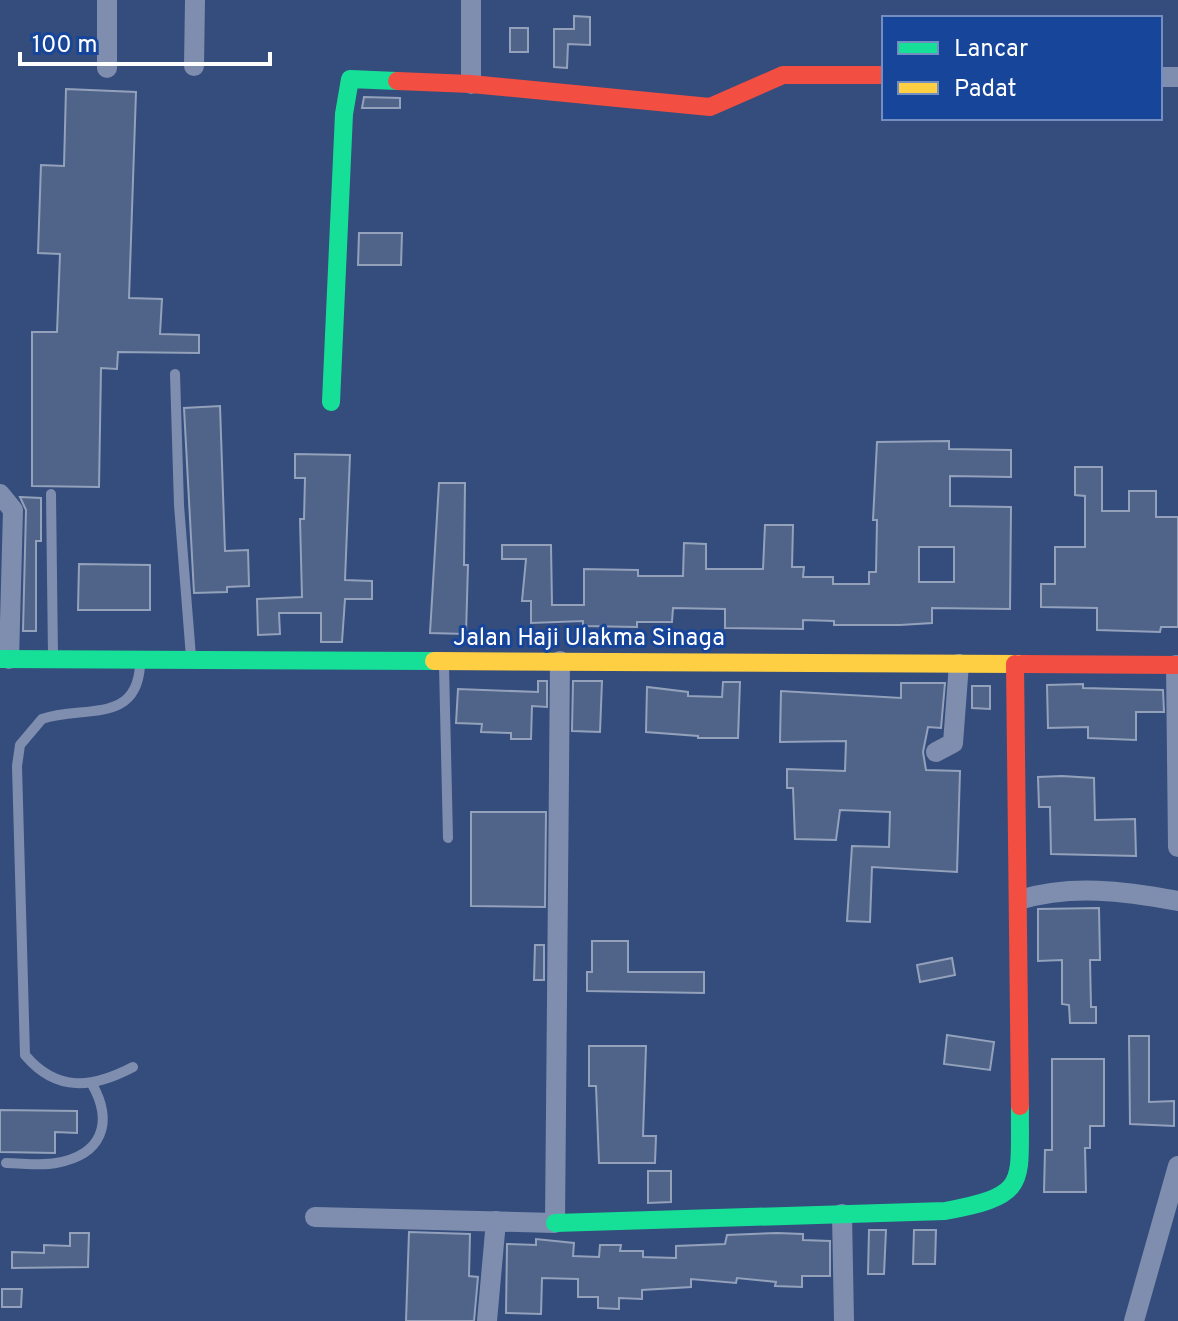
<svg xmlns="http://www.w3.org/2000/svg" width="1178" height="1321" font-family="Overpass,sans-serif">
  <rect width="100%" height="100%" fill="#344d7c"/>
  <g fill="#506489" stroke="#93a1bb" stroke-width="2" fill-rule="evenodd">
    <path d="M574 16 590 17V45L568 44 567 68 554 67V29H574Z"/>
    <rect x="510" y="28" width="18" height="24"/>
    <path d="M66 89 136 92 129 298 162 299 160 334 199 335V353L118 352 117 369 101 368 99 487 32 486V332H57L60 254 38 253 41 165 64 166Z"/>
    <path d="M364 97 400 98V108H362Z"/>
    <path d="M359 233H402L401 265H358Z"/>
    <path d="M220 406 225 551 248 550 249 586 227 587V592L194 593 184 408Z"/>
    <path d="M949 441V449L1011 450V477L950 476V506L1011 507 1010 609 932 608V623L900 625H834V621L803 620V629L725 628V609L673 608 672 622H637V627L583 626V621L531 623V601H522L526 559H502V545H551L552 605H584V569L638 570V576H683L684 543 706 544V569H763L765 525H793L792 567H804L803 577H833V584H869V572H876L877 520H873L877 442ZM919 547H954V582H919Z"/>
    <path d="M295 454 350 455 345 580 372 581V599H345L342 642H321V613H279L280 634 258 635 257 599 302 597 300 519H304L305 478H295Z"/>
    <path d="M1075 467H1102V511H1129V491H1156V517H1178V627H1161L1160 632 1097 630V608L1041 607V584H1055V547H1085V496L1075 495Z"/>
    <path d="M439 483H465L464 565H468L466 634 430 633Z"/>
    <path d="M20 497 41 498V541H36V631H23L26 510Z"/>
    <path d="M79 564 150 565V610H78Z"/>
    <path d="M538 681H547V707L532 706 531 739H511V733L481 732 482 724 456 723 458 689 538 692Z"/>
    <path d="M573 681H602L600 732 572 731Z"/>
    <path d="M723 682H740L738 738H698V736L646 732 647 687 688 692V696L722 697Z"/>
    <path d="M901 683H945L941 728 928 727 923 752 926 770 960 771 957 872 872 867 870 922 847 921 852 846 889 847 890 812 840 810 836 840 795 839 793 788H787V769L845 771 846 741 780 742 781 691 901 698Z"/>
    <path d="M1083 684V688L1163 690 1164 712H1136V740L1088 738V727L1048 728 1047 685Z"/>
    <path d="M972 686H990V709L972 708Z"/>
    <path d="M1062 776 1094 778 1095 820 1135 819 1136 856 1051 854 1050 807H1039L1038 777Z"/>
    <path d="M471 812H546L545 907 471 906Z"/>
    <path d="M1099 908 1100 960H1090L1091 1007H1096V1023H1070L1069 1005 1062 1004V960L1038 961V909Z"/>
    <path d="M592 941H628V972H704V993L587 991V972H592Z"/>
    <path d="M535 945H544V980H534Z"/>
    <path d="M952 958 955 975 920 982 917 965Z"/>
    <path d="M947 1035 994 1042 990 1070 944 1064Z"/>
    <path d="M1129 1036H1149V1102L1174 1101V1126L1130 1124Z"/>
    <path d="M589 1046H646L643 1136H656L655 1163H599L596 1086H589Z"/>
    <path d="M1052 1059H1104V1126H1090V1148H1085L1086 1192H1044L1045 1150H1052Z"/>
    <path d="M0 1110 77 1111V1133L55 1132V1153L0 1152Z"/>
    <path d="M648 1171H671V1202L648 1203Z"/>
    <path d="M869 1230H886L884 1274H868Z"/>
    <path d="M914 1230H936L935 1264H913Z"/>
    <path d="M409 1232 470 1234 469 1276 478 1277 474 1321H406Z"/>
    <path d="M70 1233H89L88 1267 12 1268V1252L44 1253V1245L70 1246Z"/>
    <path d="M777 1233 803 1234V1240L830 1241V1276H802V1287L775 1286 776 1282 737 1278 736 1283 691 1279V1287L642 1290V1299L619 1298V1309L598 1308V1297H578V1279L542 1278 541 1314 506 1313 507 1244 536 1245V1239L574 1243 573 1256 599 1257 600 1245H621L620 1251H643V1257L676 1258V1246L725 1244 727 1235Z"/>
    <path d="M2 1289H22L21 1307H2Z"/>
  </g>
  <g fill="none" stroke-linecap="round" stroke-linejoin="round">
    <g stroke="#7f8eae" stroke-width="10">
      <path d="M175 374 179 505 191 657"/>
      <path d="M51 494 53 657"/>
      <path d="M444 666 448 838"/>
      <path d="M133 1067C93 1088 57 1093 25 1055L17 766 20 745 42 719C82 705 137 725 140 665"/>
      <path d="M6 1163C22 1163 41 1166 56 1163 102 1155 114 1123 92 1084"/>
    </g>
    <g stroke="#7f8eae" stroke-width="20">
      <path d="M107 0V68"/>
      <path d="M194 66 195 0"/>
      <path d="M1160 77H1178"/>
      <path d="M471 84V0"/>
      <path d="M0 494 13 510 9 659"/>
      <path d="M1176 665 1178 847"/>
      <path d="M936 752 953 743 959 664"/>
      <path d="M1019 900C1072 884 1124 891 1178 901"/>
      <path d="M842 1214 844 1321"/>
      <path d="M315 1217 555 1223 560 661"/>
      <path d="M487 1321 496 1221"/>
      <path d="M1134 1321 1178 1166"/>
    </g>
    <g stroke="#16e098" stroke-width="18">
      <path d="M331 402 344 114 350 79 397 81"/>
      <path d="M0 659 434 661"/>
      <path d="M555 1223 945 1211C1030 1195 1019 1185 1020 1106"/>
    </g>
    <path stroke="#ffcf43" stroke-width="18" d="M434 661 1022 664"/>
    <g stroke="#f24e42" stroke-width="18">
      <path d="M397 81 471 84 710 107 783 75H884"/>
      <path d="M1015 664 1020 1106"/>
      <path d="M1022 664 1178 665"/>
    </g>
  </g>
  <g text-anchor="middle" stroke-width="6" stroke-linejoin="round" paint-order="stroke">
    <g font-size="24" fill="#fff" stroke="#16459a">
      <text x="589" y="645">Jalan Haji Ulakma Sinaga</text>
    </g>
  </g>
  <rect x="882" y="16" width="280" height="104" fill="#16459a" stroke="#738fc2" stroke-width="2"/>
  <rect x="898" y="42" width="40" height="12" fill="#16e098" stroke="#738fc2" stroke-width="2"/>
  <text x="954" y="56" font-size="24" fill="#ffffff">Lancar</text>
  <rect x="898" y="82" width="40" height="12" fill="#ffcf43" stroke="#738fc2" stroke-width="2"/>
  <text x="954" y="96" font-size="24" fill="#ffffff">Padat</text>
  <path d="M20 52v12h250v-12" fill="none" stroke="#ffffff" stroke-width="4"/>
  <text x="32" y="52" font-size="24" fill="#ffffff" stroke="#16459a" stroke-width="6" paint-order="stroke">100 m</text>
</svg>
